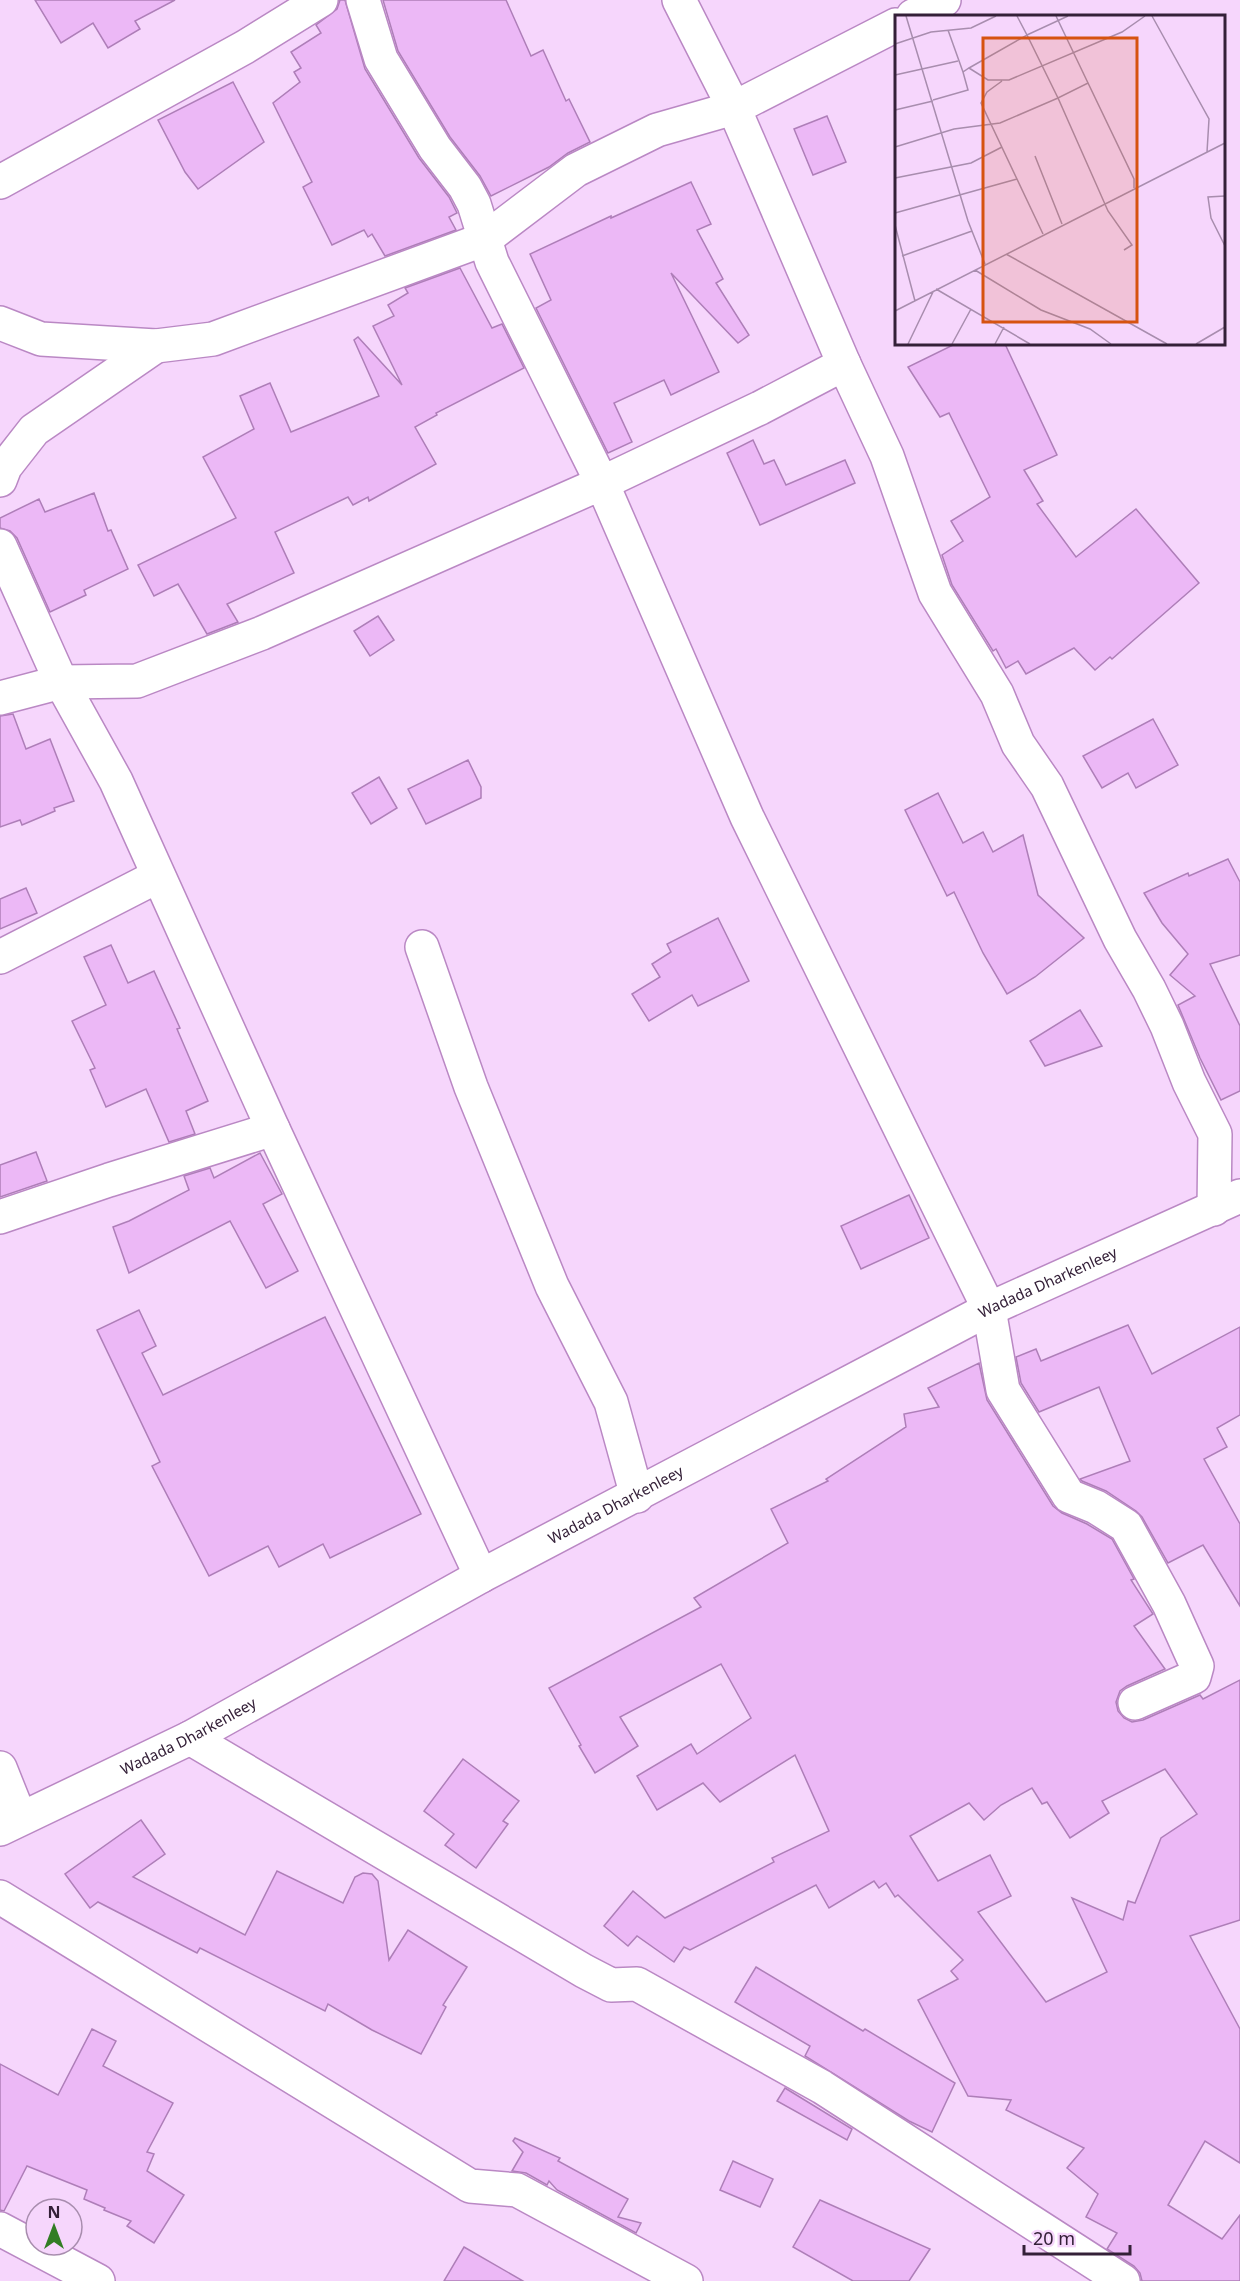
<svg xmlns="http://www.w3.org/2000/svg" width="1240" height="2281" font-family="'Noto Sans',sans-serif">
  <rect width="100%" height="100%" fill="#f6d6fc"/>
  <g fill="#ecb8f6" stroke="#ae7eb8" stroke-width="1.5" fill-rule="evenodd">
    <path d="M35 0H175L135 21 140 29 108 48 93 23 61 43Z"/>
    <path d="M340 0H345L365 69 419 158 449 197 457 213 449 217 456 230 385 256 372 234 368 237 364 230 332 245 303 187 312 182 273 103 300 82 294 72 301 68 291 52 321 33 316 25 337 9Z"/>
    <path d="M383 0H506L531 56 543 50 566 101 569 99 590 142 568 153 549 167 491 196 480 176 450 137 398 51Z"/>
    <path d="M233 82 264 142 198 189 185 172 158 120Z"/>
    <path d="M827 116 846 162 813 175 794 129Z"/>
    <path d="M691 182 711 224 697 230 723 279 716 283 749 335 738 343 671 273 719 372 671 395 664 380 614 403 632 442 608 453 536 308 551 300 530 254 611 216V218Z"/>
    <path d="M460 268 492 328 502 324 524 368 436 413 437 415 415 427 436 464 369 501 368 497 353 505 348 497 275 532 294 573 227 604 238 622 207 634 178 584 154 596 138 565 236 518 203 457 254 429 240 396 270 383 291 432 379 396 354 340 358 337 402 385 373 326 394 316 388 305 408 293 405 288Z"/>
    <path d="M955 344H1005L1057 455 1024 470 1043 501 1037 504 1076 557 1136 509 1199 583 1112 659 1110 657 1095 670 1074 648 1026 674 1018 661 1006 668 996 649 993 651 952 585 942 555 963 541 951 521 990 497 949 413 940 417 908 367Z"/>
    <path d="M753 440 764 464 774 460 786 485 845 460 855 483 760 525 727 453Z"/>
    <path d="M94 493 108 531 111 530 128 569 84 590 86 595 50 612 17 538 10 531 0 528V518L39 499 45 512Z"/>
    <path d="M378 616 394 640 370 656 354 631Z"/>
    <path d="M13 714 26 749 50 739 74 801 54 808 55 811 22 825 20 820 0 827V716Z"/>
    <path d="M1153 719 1178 765 1136 788 1128 773 1102 788 1083 756Z"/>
    <path d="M468 760 481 787V798L426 824 408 789Z"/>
    <path d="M379 777 397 808 371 824 352 793Z"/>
    <path d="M938 793 963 843 983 832 993 852 1023 835 1038 895 1084 938 1035 977 1007 994 983 953 954 892 947 896 905 810Z"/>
    <path d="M1228 859 1240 882V955L1210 964 1240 1026V1091L1221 1100 1200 1058 1178 1005 1195 996 1170 975 1188 954 1162 923 1144 893 1188 873 1189 876Z"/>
    <path d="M26 888 37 913 0 929V899Z"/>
    <path d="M718 918 749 981 698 1006 692 995 649 1021 632 994 660 977 652 964 671 952 667 944Z"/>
    <path d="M111 945 128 983 154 971 180 1028 177 1029 208 1101 186 1111 195 1134 169 1142 146 1089 106 1107 90 1070 95 1068 72 1021 106 1005 84 957Z"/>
    <path d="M1080 1010 1102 1046 1045 1066 1030 1041Z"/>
    <path d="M36 1152 47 1181 0 1197V1165Z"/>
    <path d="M260 1153 282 1194 263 1204 298 1271 266 1288 230 1221 129 1273 113 1227 129 1221 189 1190 184 1176 210 1168 214 1178Z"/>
    <path d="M909 1195 929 1238 861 1269 841 1226Z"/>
    <path d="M139 1310 156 1346 142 1353 163 1395 325 1317 421 1514 330 1558 323 1544 279 1567 268 1546 209 1576 152 1466 160 1462 97 1330Z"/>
    <path d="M1128 1325 1152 1374 1240 1327V1415L1217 1428 1227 1447 1204 1459 1240 1524V1606L1203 1545 1168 1563 1142 1517 1136 1511 1106 1491 1082 1481 1080 1479 1130 1461 1099 1387 1039 1412 1021 1383 1016 1357 1036 1349 1041 1361Z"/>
    <path d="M979 1363 987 1400 1053 1506 1062 1513 1087 1524 1112 1539 1134 1579 1131 1580 1153 1614 1134 1626 1165 1669 1127 1686 1120 1691 1116 1702 1118 1711 1124 1718 1132 1722 1143 1720 1200 1695 1203 1699 1240 1680V1920L1190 1936 1240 2029V2163L1205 2141 1168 2205 1222 2239 1240 2215V2281H1142L1140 2273 1134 2266 1107 2249 1117 2233 1086 2217 1098 2194 1067 2168 1084 2148 1006 2110 1011 2100 968 2096 918 2000 958 1979 951 1971 963 1960 898 1895 895 1897 886 1883 879 1888 874 1881 829 1908 816 1885 690 1950 684 1947 674 1962 637 1936 628 1946 604 1926 633 1891 665 1918 774 1862 772 1858 829 1831 795 1755 720 1802 703 1783 657 1810 637 1776 691 1744 697 1754 751 1718 721 1664 620 1717 638 1746 595 1773 579 1746 581 1745 549 1688 701 1607 694 1598 788 1543 771 1509 828 1481 826 1479 906 1427 904 1414 939 1407 928 1388ZM1165 1769 1197 1814 1161 1838 1135 1903 1128 1901 1123 1920 1072 1898 1107 1972 1046 2002 978 1912 1011 1896 990 1855 938 1881 910 1836 969 1803 984 1820 1001 1805 1032 1788 1042 1804 1047 1802 1070 1838 1109 1813 1102 1801Z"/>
    <path d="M463 1759 519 1801 503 1821 508 1824 476 1868 445 1845 454 1834 424 1811Z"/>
    <path d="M141 1820 165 1854 133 1877 245 1935 277 1871 343 1903 355 1877 363 1873 372 1874 378 1881 389 1960 408 1930 467 1967 443 2005 446 2007 421 2054 372 2030 328 2004 325 2011 200 1948 197 1953 98 1902 90 1908 65 1874Z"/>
    <path d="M756 1967 863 2031 865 2029 955 2083 932 2132 909 2121 805 2056 810 2046 735 2002Z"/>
    <path d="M92 2029 116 2041 103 2066 173 2103 147 2152 154 2154 147 2171 184 2195 154 2243 127 2226 131 2221 104 2210 105 2208 84 2199 87 2190 27 2166 4 2211 0 2210V2064L58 2095Z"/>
    <path d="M785 2088 852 2129 847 2140 777 2101Z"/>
    <path d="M515 2138 560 2158 558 2161 628 2199 618 2217 641 2223 636 2233 557 2190 549 2181 547 2185 526 2173 512 2171 523 2152 513 2141Z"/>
    <path d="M733 2161 773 2179 760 2207 720 2190Z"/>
    <path d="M820 2200 930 2249 909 2281H853L793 2247Z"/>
    <path d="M464 2247 523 2281H444Z"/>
  </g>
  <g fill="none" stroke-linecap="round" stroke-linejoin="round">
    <g stroke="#ba88c4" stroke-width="36">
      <g id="minor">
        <path d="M363 0 381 59 435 148 465 187 474 204 492 262 602 483 760 408 844 364 887 456 935 593 997 694 1018 744 1047 786 1120 939 1149 989 1167 1026 1189 1082 1215 1134 1214 1209"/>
        <path d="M679 0 734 108 844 364"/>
        <path d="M913 16 944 0"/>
        <path d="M0 182 245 47 321 0"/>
        <path d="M0 323 41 339 156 346 213 339 485 239 576 170 657 130 734 108 896 25"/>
        <path d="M0 480 5 467 34 430 156 346"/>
        <path d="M0 546 61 682 116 781 273 1129 481 1576"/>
        <path d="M0 698 61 682 137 681 262 633 602 483 747 817 989 1309 1003 1390 1069 1496 1096 1507 1126 1526 1169 1604 1197 1666 1194 1677 1135 1703"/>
        <path d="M422 947 471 1087 552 1286 611 1402 637 1496"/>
        <path d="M0 957 158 876"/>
        <path d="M0 1217 109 1180 273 1129"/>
        <path d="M190 1738 584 1971 611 1985 637 1984 822 2087 1123 2281"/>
        <path d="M0 1768 20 1818"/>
        <path d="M0 1897 470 2186 517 2190 686 2281"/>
      </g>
    </g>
    <g stroke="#ba88c4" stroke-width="36">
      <path id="tertiary" d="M0 2229 98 2281"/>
    </g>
    <g stroke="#ba88c4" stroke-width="36">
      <g id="secondary">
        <path id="s1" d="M0 1829 190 1738 481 1576 989 1309 1240 1196"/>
      </g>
    </g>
    <use href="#minor" stroke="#fff" stroke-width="33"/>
    <use href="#tertiary" stroke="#fff" stroke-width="33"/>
    <use href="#secondary" stroke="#fff" stroke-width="33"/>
  </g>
  <g text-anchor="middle" stroke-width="6" stroke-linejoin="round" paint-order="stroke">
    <g font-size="15" fill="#342038" stroke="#f6d6fc">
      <text dy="5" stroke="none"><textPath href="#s1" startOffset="1182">Wadada Dharkenleey</textPath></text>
      <text dy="5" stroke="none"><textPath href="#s1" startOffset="696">Wadada Dharkenleey</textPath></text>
      <text dy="5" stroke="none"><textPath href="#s1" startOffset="210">Wadada Dharkenleey</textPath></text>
    </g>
  </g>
  <g transform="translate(895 15)">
    <rect width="330" height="330" fill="#f6d6fc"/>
    <path fill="none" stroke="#a88dae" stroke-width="1.5" d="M11 1 73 206 90 249M122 1 132 20 173 1M161 1 193 68M257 1 314 104 312 137M53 15 68 57M0 29 36 17 76 13 101 1M74 53 132 20 163 83 193 68 239 164V173M0 60 63 46M107 66 92 77 86 88 148 219M38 85 73 75 68 57 74 53 93 65H114L227 17 250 1M0 95 38 86M0 132 59 114 105 108 163 83 213 196 237 230 229 235M140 141 167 209M0 163 76 148 107 132M330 181 313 182 316 203 330 231M0 198 122 164M0 210 20 286M111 239 272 329M7 241 77 216M80 255 146 295 195 314 216 329M41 274 135 329M0 296 330 128M13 329 38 277M57 329 76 294M100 329 109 312M301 329 330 312"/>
    <path fill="#d65310" fill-opacity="0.15" stroke="#d65310" stroke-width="3" d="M88 23H242V307H88Z"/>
    <rect width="330" height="330" fill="none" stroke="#342038" stroke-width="3"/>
  </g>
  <g transform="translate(54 2227)"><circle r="28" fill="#f6d6fc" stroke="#a88dae" stroke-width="1.5"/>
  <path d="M0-4.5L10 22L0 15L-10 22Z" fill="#327d24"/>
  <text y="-9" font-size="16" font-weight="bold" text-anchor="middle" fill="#342038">N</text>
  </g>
  <path d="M1024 2245v9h106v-9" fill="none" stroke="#342038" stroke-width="3"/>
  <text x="1033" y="2245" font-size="18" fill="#342038" stroke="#f6d6fc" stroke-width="4.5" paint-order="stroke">20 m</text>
</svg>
